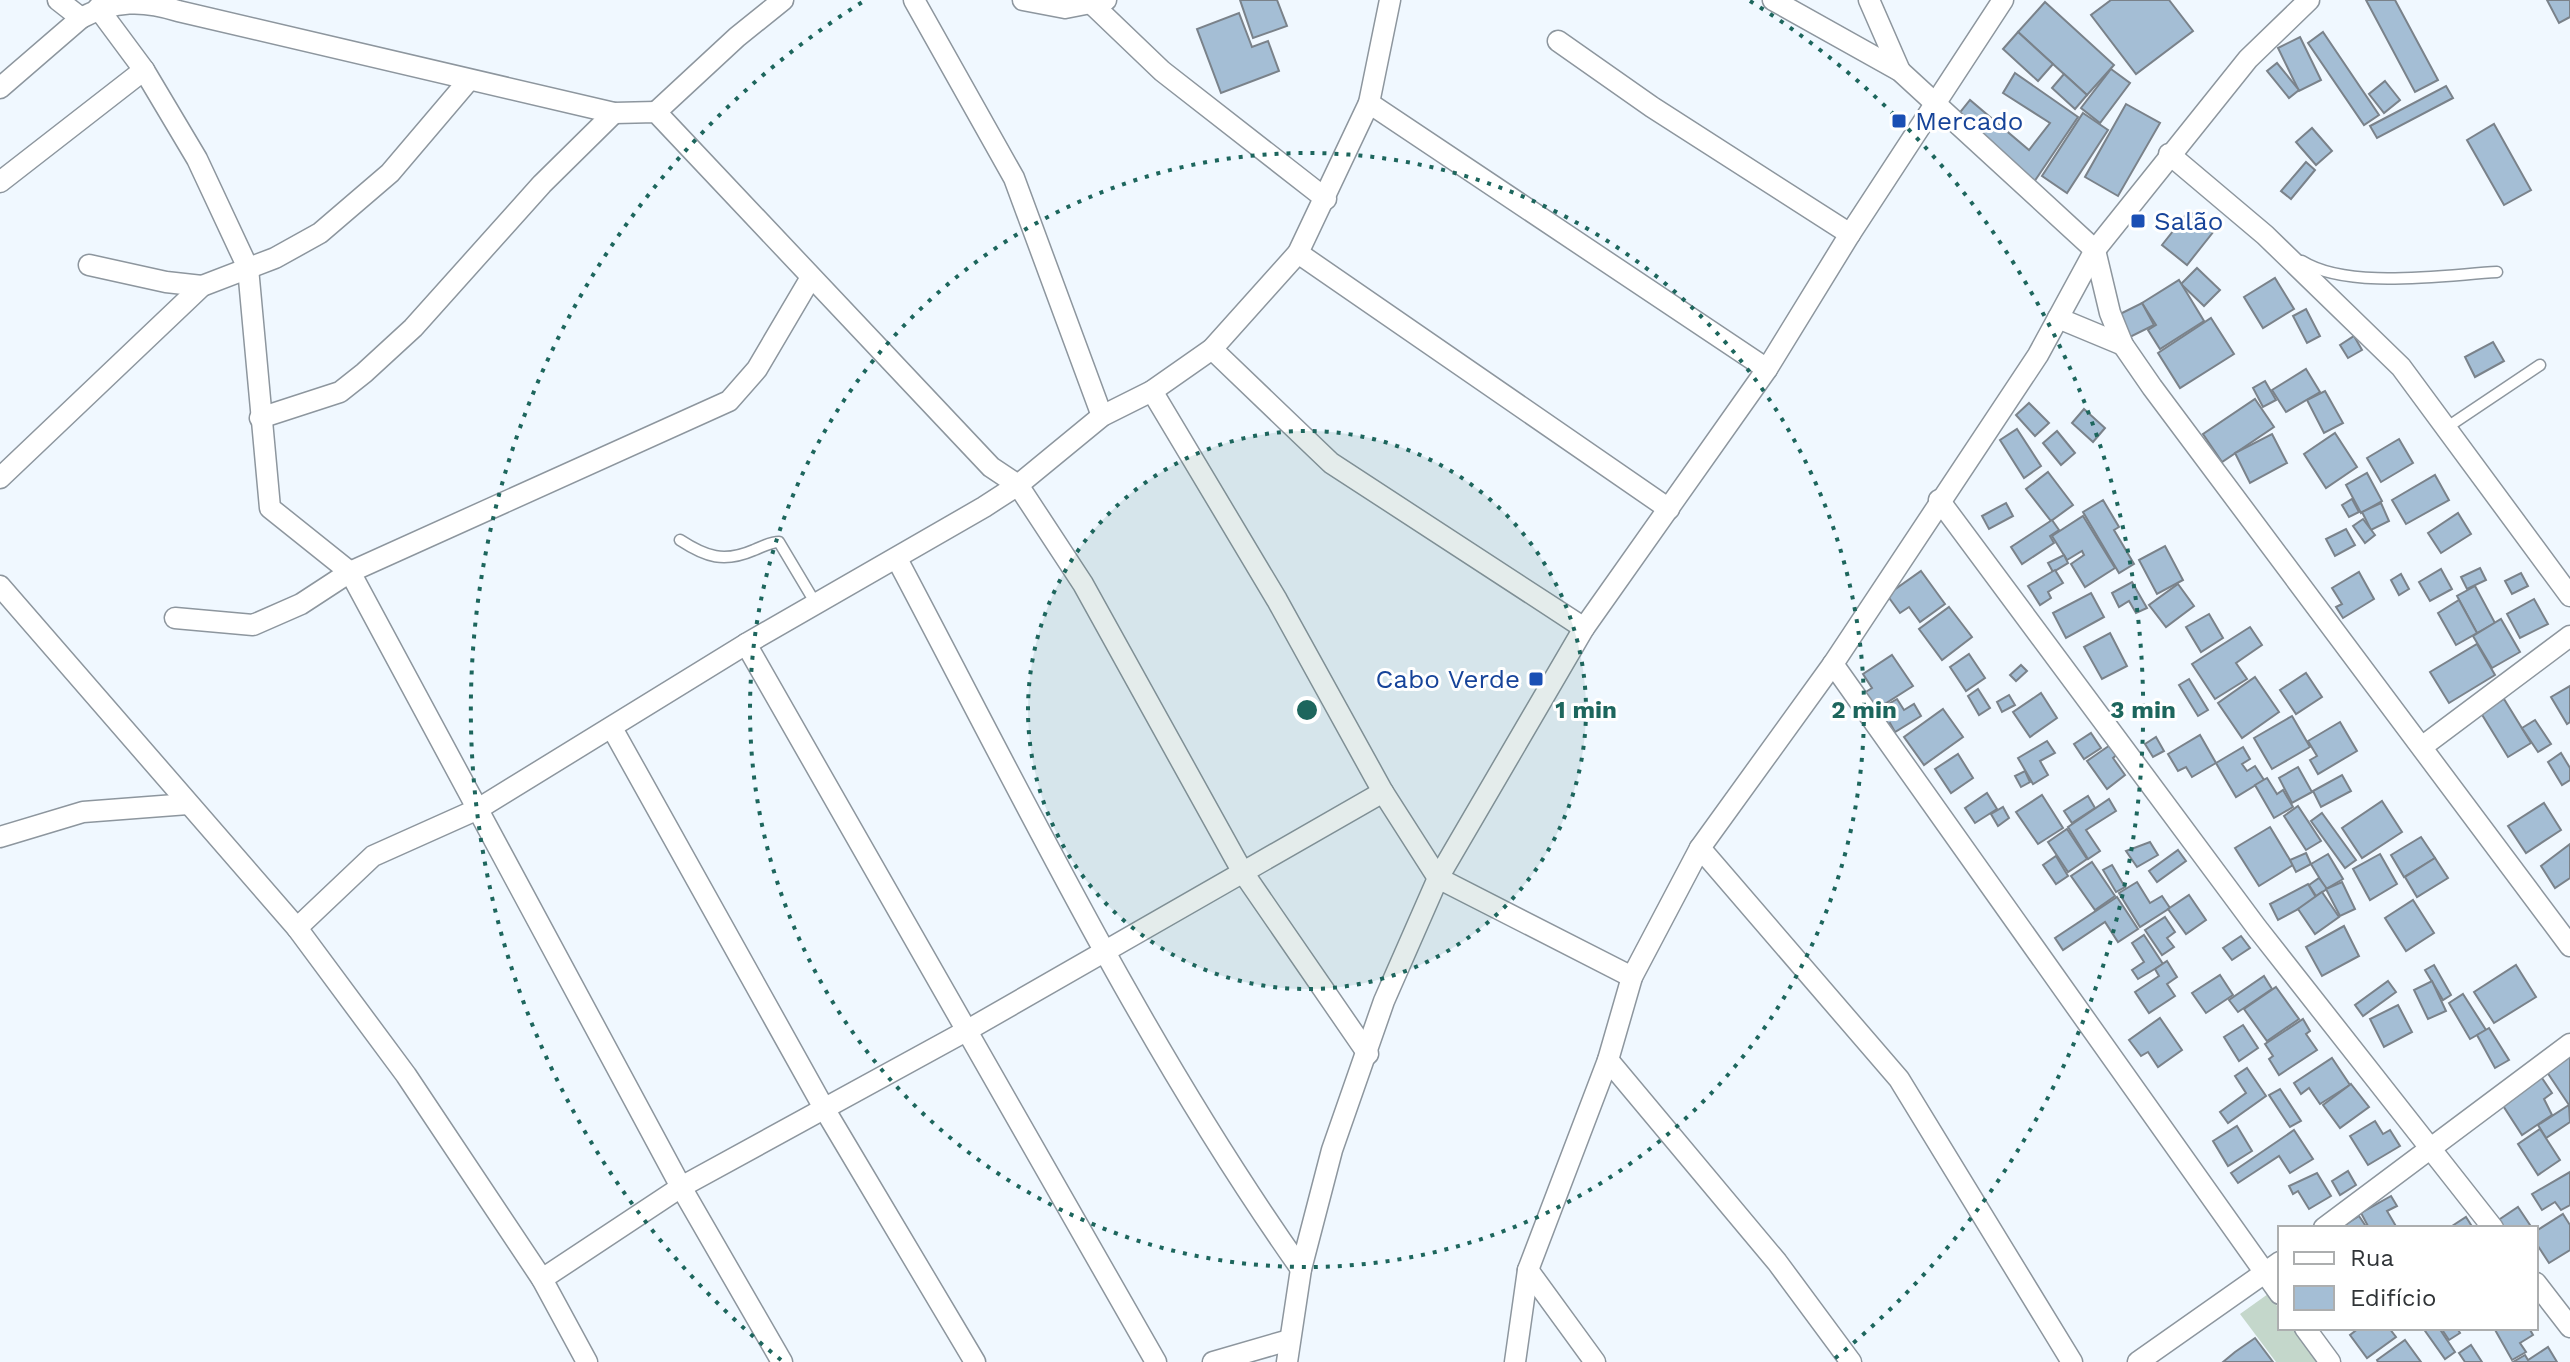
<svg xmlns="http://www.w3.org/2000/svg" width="2570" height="1362" font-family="'Work Sans',sans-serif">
  <rect width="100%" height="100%" fill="#f0f8ff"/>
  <path fill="#c4d7cb" d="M2268 1294 2280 1310V1328H2293L2318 1362H2276L2240 1314Z"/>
  <g fill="#a4bed5" stroke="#7a828a" stroke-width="2">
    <path d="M1240 0H1277L1287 26 1253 38Z"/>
    <path d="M2111 0H2169L2193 31 2136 74 2091 15Z"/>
    <path d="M2366 0H2395L2438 80 2415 92Z"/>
    <path d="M2547 0H2570V17L2559 23Z"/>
    <path d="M2045 2 2114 65 2087 95 2018 32Z"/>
    <path d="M1239 13 1252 47 1268 41 1279 71 1221 93 1197 29Z"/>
    <path d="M2018 32 2053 64 2038 81 2003 49Z"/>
    <path d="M2323 32 2379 115 2364 125 2308 43Z"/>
    <path d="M2300 37 2321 80 2299 91 2278 48Z"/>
    <path d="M2277 63 2299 90 2289 98 2267 71Z"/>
    <path d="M2111 69 2130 83 2100 123 2081 108Z"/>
    <path d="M2015 73 2078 117 2034 182 1958 115 1970 100 2029 150 2050 123 2003 93Z"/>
    <path d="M2064 74 2087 95 2075 109 2052 88Z"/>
    <path d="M2385 81 2400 100 2384 113 2369 94Z"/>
    <path d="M2446 86 2453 98 2377 138 2370 126Z"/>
    <path d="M2126 104 2160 123 2118 196 2085 177Z"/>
    <path d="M2083 113 2108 130 2067 193 2042 176Z"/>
    <path d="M2494 124 2531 190 2504 205 2467 140Z"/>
    <path d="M2312 128 2332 151 2316 165 2296 142Z"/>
    <path d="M2306 162 2315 170 2291 199 2281 191Z"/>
    <path d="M2189 211 2214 231 2187 265 2162 245Z"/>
    <path d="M2197 268 2220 290 2204 306 2181 284Z"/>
    <path d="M2275 278 2294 309 2263 328 2244 297Z"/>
    <path d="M2179 280 2204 321 2160 349 2148 330 2156 325 2142 303Z"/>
    <path d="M2142 303 2154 325 2128 338 2116 316Z"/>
    <path d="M2306 309 2320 336 2307 343 2293 316Z"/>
    <path d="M2211 318 2234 354 2180 388 2158 353Z"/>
    <path d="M2354 336 2362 350 2348 358 2340 345Z"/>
    <path d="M2493 342 2504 361 2475 377 2465 357Z"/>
    <path d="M2306 369 2320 392 2286 412 2272 390Z"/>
    <path d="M2265 381 2276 400 2263 407 2253 388Z"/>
    <path d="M2325 391 2343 423 2324 433 2307 400Z"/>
    <path d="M2255 399 2274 427 2222 462 2203 434Z"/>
    <path d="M2029 403 2049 423 2035 436 2016 415Z"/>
    <path d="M2084 409 2105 428 2093 442 2072 423Z"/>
    <path d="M2017 429 2041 466 2024 478 2000 440Z"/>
    <path d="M2057 431 2075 453 2061 465 2043 443Z"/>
    <path d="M2335 433 2357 467 2326 488 2304 454Z"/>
    <path d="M2272 434 2287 463 2250 483 2235 453Z"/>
    <path d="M2399 439 2413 463 2381 482 2367 458Z"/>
    <path d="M2048 472 2073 505 2051 521 2026 489Z"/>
    <path d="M2367 473 2382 501 2361 513 2346 485Z"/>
    <path d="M2435 475 2449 500 2406 524 2392 500Z"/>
    <path d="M2352 499 2359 512 2349 517 2342 505Z"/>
    <path d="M2103 500 2119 527 2114 530 2134 564 2119 573 2083 512Z"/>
    <path d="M2006 503 2013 516 1989 529 1982 516Z"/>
    <path d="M2381 503 2389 521 2371 530 2362 512Z"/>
    <path d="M2458 513 2471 534 2441 553 2428 533Z"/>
    <path d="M2083 516 2115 568 2085 587 2071 564 2084 555 2082 551 2067 560 2052 536Z"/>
    <path d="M2363 519 2375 535 2365 543 2353 526Z"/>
    <path d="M2052 520 2059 530 2050 536 2054 543 2022 564 2011 547Z"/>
    <path d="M2346 529 2355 545 2335 556 2326 539Z"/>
    <path d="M2165 546 2183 580 2157 594 2139 560Z"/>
    <path d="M2064 555 2068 563 2053 572 2048 563Z"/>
    <path d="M2480 568 2486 580 2467 589 2461 577Z"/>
    <path d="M2441 569 2452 589 2430 601 2419 582Z"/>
    <path d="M2055 570 2063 583 2048 592 2051 598 2040 605 2028 586Z"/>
    <path d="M1921 571 1945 604 1920 622 1909 607 1900 613 1887 595Z"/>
    <path d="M2359 572 2374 599 2343 618 2336 607 2342 604 2332 588Z"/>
    <path d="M2521 573 2528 586 2512 594 2505 581Z"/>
    <path d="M2401 574 2409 589 2399 595 2391 580Z"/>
    <path d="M2132 582 2147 608 2136 613 2129 601 2119 607 2112 593Z"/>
    <path d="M2178 584 2194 606 2166 627 2149 605Z"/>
    <path d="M2475 586 2495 623 2477 633 2457 596Z"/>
    <path d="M2091 593 2104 617 2066 638 2053 613Z"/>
    <path d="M2534 599 2548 624 2520 638 2507 614Z"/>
    <path d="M2459 600 2477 633 2456 645 2438 613Z"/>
    <path d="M1949 607 1972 637 1942 660 1919 629Z"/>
    <path d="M2209 614 2223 638 2201 652 2186 627Z"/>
    <path d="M2501 619 2520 652 2492 668 2473 636Z"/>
    <path d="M2250 627 2262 645 2236 663 2247 679 2215 699 2192 664Z"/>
    <path d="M2110 633 2127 666 2102 679 2084 647Z"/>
    <path d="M2477 644 2495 675 2449 703 2430 672Z"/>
    <path d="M1969 654 1985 678 1966 691 1950 667Z"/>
    <path d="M1892 655 1913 686 1872 712 1861 695 1872 688 1863 674Z"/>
    <path d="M2021 665 2027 671 2016 681 2010 675Z"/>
    <path d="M2306 673 2322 697 2296 714 2280 690Z"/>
    <path d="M2255 677 2279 712 2242 738 2218 703Z"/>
    <path d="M2189 679 2208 710 2198 716 2179 685Z"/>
    <path d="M2570 686V722L2567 724 2551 697Z"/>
    <path d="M1978 689 1990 708 1979 715 1968 696Z"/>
    <path d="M2041 693 2057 718 2030 737 2013 712Z"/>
    <path d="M2009 695 2015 705 2002 712 1997 702Z"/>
    <path d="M1897 699 1904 710 1914 704 1921 716 1895 732 1890 723 1884 726 1875 712Z"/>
    <path d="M2504 699 2531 743 2508 757 2481 713Z"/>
    <path d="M1943 709 1963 737 1924 765 1904 737Z"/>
    <path d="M2292 716 2310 747 2272 769 2254 738Z"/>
    <path d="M2535 720 2551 744 2538 752 2522 728Z"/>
    <path d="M2340 722 2357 751 2318 774 2310 760 2317 756 2308 741Z"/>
    <path d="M2091 733 2101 748 2084 759 2074 744Z"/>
    <path d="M2200 735 2216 763 2192 777 2186 767 2178 771 2168 754Z"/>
    <path d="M2156 737 2164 751 2153 757 2145 744Z"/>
    <path d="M2047 741 2055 753 2040 761 2048 775 2033 784 2018 758Z"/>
    <path d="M2113 743 2120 752 2113 758 2125 775 2107 789 2087 761Z"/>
    <path d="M2243 747 2250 759 2242 764 2247 771 2255 766 2264 780 2236 797 2216 763Z"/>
    <path d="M2561 753 2570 768V780L2562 785 2548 762Z"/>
    <path d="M1958 754 1973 778 1951 793 1935 769Z"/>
    <path d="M2298 767 2312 792 2292 803 2279 778Z"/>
    <path d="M2025 771 2030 782 2021 787 2015 776Z"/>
    <path d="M2342 775 2351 791 2321 807 2313 791Z"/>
    <path d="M2267 778 2277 794 2283 790 2293 807 2274 818 2255 785Z"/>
    <path d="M1987 793 1997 809 1975 823 1965 808Z"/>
    <path d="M2042 795 2063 828 2038 844 2016 812Z"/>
    <path d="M2088 796 2095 808 2072 823 2064 811Z"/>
    <path d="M2109 799 2116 811 2086 830 2100 851 2088 859 2068 827Z"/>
    <path d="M2382 801 2402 832 2362 858 2342 828Z"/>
    <path d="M2544 803 2561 830 2526 853 2508 826Z"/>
    <path d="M2298 806 2321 841 2306 850 2284 816Z"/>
    <path d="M2003 807 2009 818 1998 826 1991 814Z"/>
    <path d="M2322 813 2356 860 2345 868 2311 821Z"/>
    <path d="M2270 827 2293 865 2259 886 2235 848Z"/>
    <path d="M2067 829 2087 859 2068 872 2048 842Z"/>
    <path d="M2421 837 2435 858 2404 877 2391 855Z"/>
    <path d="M2150 842 2158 855 2137 867 2126 851Z"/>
    <path d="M2570 844V878L2555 888 2541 866Z"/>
    <path d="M2178 850 2186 861 2157 882 2149 871Z"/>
    <path d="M2306 853 2311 864 2296 872 2290 860Z"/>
    <path d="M2328 854 2343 879 2326 889 2311 864Z"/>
    <path d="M2380 854 2397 884 2370 900 2353 869Z"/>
    <path d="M2056 856 2068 876 2056 884 2043 865Z"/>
    <path d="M2435 858 2448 878 2417 897 2405 877Z"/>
    <path d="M2092 862 2115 896 2095 910 2071 876Z"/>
    <path d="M2112 865 2125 887 2116 892 2103 870Z"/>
    <path d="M2319 878 2327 889 2316 896 2309 885Z"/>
    <path d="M2137 882 2150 903 2162 896 2170 908 2140 927 2119 893Z"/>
    <path d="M2342 882 2355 909 2340 916 2326 889Z"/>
    <path d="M2308 884 2317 899 2278 920 2270 904Z"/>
    <path d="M2322 892 2339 917 2315 934 2298 909Z"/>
    <path d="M2189 895 2206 920 2186 934 2168 909Z"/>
    <path d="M2117 897 2138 929 2118 942 2105 922 2063 950 2055 938Z"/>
    <path d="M2413 900 2434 933 2406 951 2385 918Z"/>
    <path d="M2165 917 2175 932 2167 938 2174 947 2162 955 2145 930Z"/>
    <path d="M2344 926 2359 956 2322 976 2306 947Z"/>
    <path d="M2144 935 2163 964 2138 979 2132 970 2144 962 2132 943Z"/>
    <path d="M2241 936 2250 948 2232 960 2223 948Z"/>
    <path d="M2167 961 2177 977 2167 984 2175 996 2149 1013 2135 992 2159 976 2155 969Z"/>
    <path d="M2434 965 2451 995 2443 1000 2425 970Z"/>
    <path d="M2516 965 2536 997 2494 1023 2474 992Z"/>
    <path d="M2220 975 2233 995 2206 1013 2192 993Z"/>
    <path d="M2264 976 2272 989 2238 1012 2229 1000Z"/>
    <path d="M2388 981 2396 992 2363 1016 2355 1005Z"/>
    <path d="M2432 981 2446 1011 2428 1019 2414 990Z"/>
    <path d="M2276 987 2299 1019 2267 1041 2244 1009Z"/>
    <path d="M2463 994 2486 1030 2470 1039 2449 1003Z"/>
    <path d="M2398 1005 2412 1032 2384 1047 2370 1019Z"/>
    <path d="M2160 1018 2182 1050 2158 1067 2148 1052 2141 1056 2129 1040Z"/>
    <path d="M2303 1019 2310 1031 2306 1034 2317 1050 2279 1075 2269 1059 2273 1056 2265 1044Z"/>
    <path d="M2243 1025 2258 1048 2239 1061 2224 1037Z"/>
    <path d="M2489 1028 2509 1060 2495 1068 2477 1035Z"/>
    <path d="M2570 1052V1104L2569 1105 2545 1069Z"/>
    <path d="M2332 1058 2350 1085 2320 1104 2309 1088 2301 1094 2294 1083Z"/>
    <path d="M2247 1068 2266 1096 2228 1123 2220 1112 2246 1093 2235 1076Z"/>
    <path d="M2540 1075 2552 1093 2544 1099 2552 1115 2522 1135 2500 1101Z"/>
    <path d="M2351 1084 2369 1107 2340 1128 2323 1105Z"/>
    <path d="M2280 1089 2301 1121 2290 1127 2269 1095Z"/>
    <path d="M2569 1105 2570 1122 2546 1138 2538 1125Z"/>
    <path d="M2375 1121 2383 1134 2390 1130 2400 1146 2368 1165 2350 1136Z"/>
    <path d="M2237 1126 2252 1151 2228 1166 2213 1141Z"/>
    <path d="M2540 1129 2560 1160 2538 1175 2518 1144Z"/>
    <path d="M2294 1130 2313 1159 2290 1173 2279 1156 2238 1183 2231 1173Z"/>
    <path d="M2348 1171 2356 1185 2340 1195 2332 1181Z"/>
    <path d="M2570 1172V1205L2561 1210 2555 1202 2542 1210 2532 1194Z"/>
    <path d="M2317 1173 2331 1196 2309 1209 2298 1191 2293 1194 2289 1186Z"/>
    <path d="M2391 1196 2397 1206 2387 1211 2397 1228H2369L2361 1213Z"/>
    <path d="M2518 1207 2532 1228H2502L2497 1221Z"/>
    <path d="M2563 1214 2570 1225V1250L2549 1263 2536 1243V1231Z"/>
    <path d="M2359 1216 2367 1228H2347L2345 1225Z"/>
    <path d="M2466 1217 2473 1228H2453L2452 1226Z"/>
    <path d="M2359 1328H2389L2396 1337 2367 1358 2350 1335Z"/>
    <path d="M2423 1328H2439L2455 1352 2445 1359Z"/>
    <path d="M2441 1328H2457L2460 1333 2449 1340Z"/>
    <path d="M2494 1328H2529L2533 1335 2520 1343 2526 1352 2512 1360Z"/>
    <path d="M2255 1338 2273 1362H2223L2235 1352Z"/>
    <path d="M2405 1340 2421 1362H2378L2377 1360Z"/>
    <path d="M2471 1345 2482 1362H2465L2459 1353Z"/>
    <path d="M2548 1347 2557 1362H2513L2525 1355 2528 1360Z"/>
  </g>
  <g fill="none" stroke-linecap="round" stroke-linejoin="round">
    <g stroke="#8d969e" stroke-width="13">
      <g id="lane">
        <path d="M2302 261C2348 290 2443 275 2497 272"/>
        <path d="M2446 428 2540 365"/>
        <path d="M680 540C706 557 724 563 754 550 762 547 770 542 779 542L816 604"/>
      </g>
    </g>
    <g stroke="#8d969e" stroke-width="23">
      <g id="street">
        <path d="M58 0 81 18C115 0 143 0 178 11L614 113 656 112 991 467 1018 485 1083 584 1242 871 1368 1054"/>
        <path d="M914 0 1014 178 1102 416"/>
        <path d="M1023 0 1065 8 1106 0"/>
        <path d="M1773 0 1900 71 2095 250 2110 313 2123 345 2152 387 2570 946"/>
        <path d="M1869 0 1900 71"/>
        <path d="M1092 4 1162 71 1326 199"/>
        <path d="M98 8 144 70 197 159 248 268 270 508 350 572 681 1187 782 1362"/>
        <path d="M1558 41 1652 107 1850 234"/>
        <path d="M0 88 81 18"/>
        <path d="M1369 103 1767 369"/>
        <path d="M656 112 737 37 783 0"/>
        <path d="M2169 154 2265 235 2401 367 2570 596"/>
        <path d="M0 182 144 70"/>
        <path d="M1298 253 1669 509"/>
        <path d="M89 265 166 282 202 286"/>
        <path d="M2058 318 2123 345"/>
        <path d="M1212 349 1331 463 1584 628"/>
        <path d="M1152 391 1277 600 1383 792 1438 878 1632 977"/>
        <path d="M260 418 340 392 364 373 413 328 542 184 614 113"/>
        <path d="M0 478 202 286 275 258 320 233 390 173 469 80"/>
        <path d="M1939 500 2257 928 2493 1228"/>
        <path d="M897 559C1024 799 1144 1047 1301 1269"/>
        <path d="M0 586 297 928 406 1075 542 1279 587 1362"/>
        <path d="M175 618 253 625 301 604 350 572 729 401 757 369 810 279"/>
        <path d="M746 644 1156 1362"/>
        <path d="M1833 664 2280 1294"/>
        <path d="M612 728 825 1110 975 1362"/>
        <path d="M2423 746 2570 636"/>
        <path d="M0 837 83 812 188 804"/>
        <path d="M1700 848 1899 1079 2072 1362"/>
        <path d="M297 928 373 856 478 809 746 644 984 507 1018 485 1102 416 1152 391 1212 349 1298 253 1369 103 1390 0"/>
        <path d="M1608 1060 1777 1262 1851 1362"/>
        <path d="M2324 1228 2570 1044"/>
        <path d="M1528 1270 1595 1362"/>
        <path d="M542 1279 681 1187 966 1031 1383 792"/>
        <path d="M2536 1283 2570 1327"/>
        <path d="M2305 1328 2330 1362"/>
        <path d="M1213 1362 1289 1340"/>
        <path d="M1287 1362 1301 1269 1332 1150 1384 1001 1438 878 1584 628 1767 369 1850 234 2003 0"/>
        <path d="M1515 1362 1528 1270 1608 1060 1632 977 1700 848 1833 664 2038 355 2095 250 2248 59 2309 0"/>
        <path d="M2138 1362 2280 1262"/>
      </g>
    </g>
    <use href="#lane" stroke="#fff" stroke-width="10"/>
    <use href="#street" stroke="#fff" stroke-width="20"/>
  </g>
  <circle cx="1307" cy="710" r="279" fill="#1d665d" fill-opacity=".12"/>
  <g fill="none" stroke="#1d665d" stroke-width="4" stroke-dasharray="4 8">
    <circle cx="1307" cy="710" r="279"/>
    <circle cx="1307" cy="710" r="557"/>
    <path d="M781 1360A836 836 0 0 1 864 1M1750 1A836 836 0 0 1 1833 1360"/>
  </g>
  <g fill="#1a4fb4" stroke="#fff" stroke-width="3">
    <rect x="1891" y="113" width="16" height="16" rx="4"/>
    <rect x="2130" y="213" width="16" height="16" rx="4"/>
    <rect x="1528" y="671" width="16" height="16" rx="4"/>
  </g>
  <g text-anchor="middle" stroke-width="6" stroke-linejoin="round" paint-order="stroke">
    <g font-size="26" fill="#164399" stroke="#fff" text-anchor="start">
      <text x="1915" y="130">Mercado</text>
      <text x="2154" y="230">Salão</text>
      <text x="1520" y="688" text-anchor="end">Cabo Verde</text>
    </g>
  </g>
  <circle cx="1307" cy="710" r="12" fill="#1d665d" stroke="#fff" stroke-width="4"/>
  <g font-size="24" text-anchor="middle" font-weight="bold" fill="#1d665d" stroke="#fff" stroke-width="6" stroke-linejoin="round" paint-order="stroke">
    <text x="1586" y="718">1 min</text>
    <text x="1864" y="718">2 min</text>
    <text x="2143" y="718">3 min</text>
  </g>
  <rect x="2278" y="1226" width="260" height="104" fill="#ffffff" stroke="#acaeaf" stroke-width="2"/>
  <rect x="2294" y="1252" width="40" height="12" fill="#ffffff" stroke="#acaeaf" stroke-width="2"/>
  <text x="2350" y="1266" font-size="24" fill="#303437">Rua</text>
  <rect x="2294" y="1286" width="40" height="24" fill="#a4bed5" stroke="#acaeaf" stroke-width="2"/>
  <text x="2350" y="1306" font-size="24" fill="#303437">Edifício</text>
</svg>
